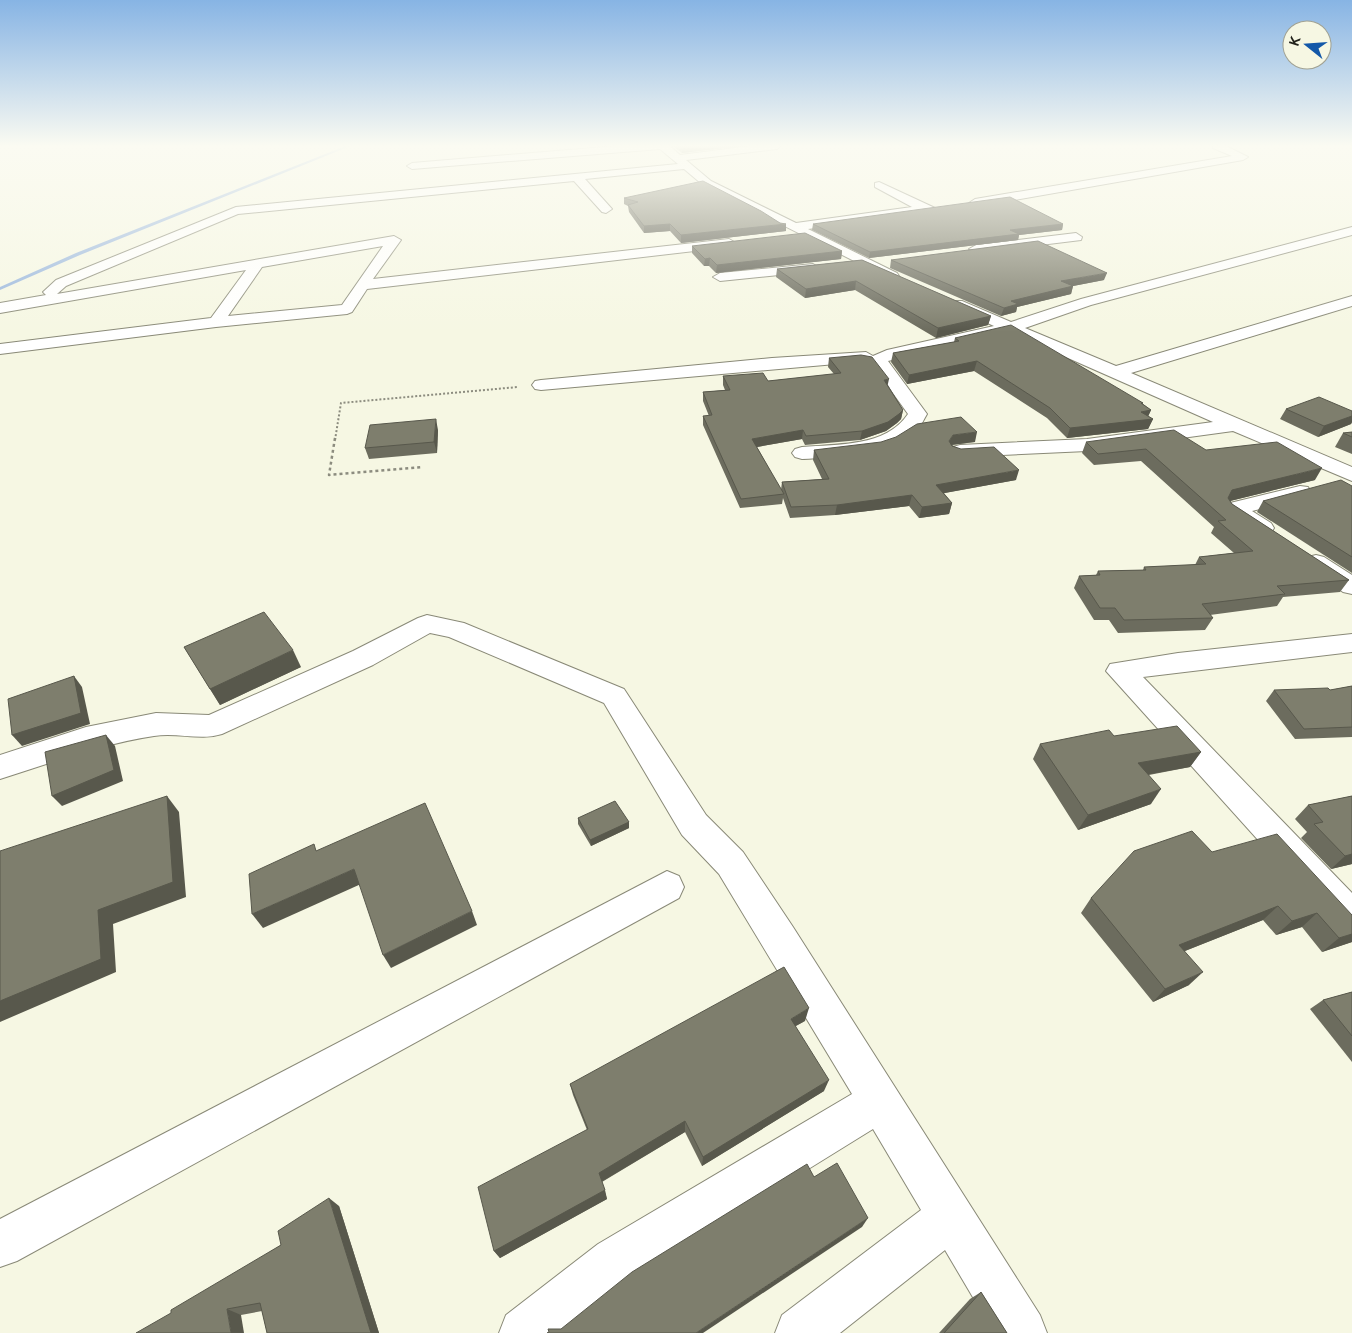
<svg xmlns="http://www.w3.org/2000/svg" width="1352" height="1333" font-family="Figtree,sans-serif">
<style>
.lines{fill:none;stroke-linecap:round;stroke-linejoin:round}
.stream{fill:#97b5dd;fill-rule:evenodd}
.minor-casing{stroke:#898977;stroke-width:2}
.path-far1{stroke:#8c8c7f;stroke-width:2;stroke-dasharray:2 2;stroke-linecap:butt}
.path{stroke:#8c8c7f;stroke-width:2.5;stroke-dasharray:3 3;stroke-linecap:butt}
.minor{fill:#fff;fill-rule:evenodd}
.wall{fill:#6c6c5e}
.shaded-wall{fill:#58584c}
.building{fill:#7e7e6d;stroke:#58584c}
</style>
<rect width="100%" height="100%" fill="#f6f7e3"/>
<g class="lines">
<!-- stream -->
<polygon class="stream" points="348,145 353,145 80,255 0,290 0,287 76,253"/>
<!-- minor casing -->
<g class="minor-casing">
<g id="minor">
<path d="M629 145H674L671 147 680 155 758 145H781L777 149 686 160 711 181 796 223 912 207 875 187V183L879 182 935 208 926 213 808 229 897 273 899 276 892 280 703 185 684 169 585 179 612 209 606 213 602 212 574 181 238 214 66 286 57 294 394 236 401 240 373 279 729 239 736 243 729 247 367 289 352 312 347 314 216 327 0 354V344L211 318 246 270 0 313V303L46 295 43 292 56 280 236 207 678 164 660 149 412 169 407 166 412 163ZM383 246 342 305 228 316 262 267Z"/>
<polygon points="1213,145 1224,145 1248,157 1243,160 975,207 969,203 975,199 1232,156 1213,148"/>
<path d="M1352 227V235L1091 305 1025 328 1116 366 1352 296V306L1131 373 1352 467V481L1233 431 1087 451 960 457 953 455 950 451 953 447 960 445 1087 439 1213 422 1009 332 888 361 927 414C924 419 921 426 917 430 892 457 836 457 802 459L795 457 792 453 795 449 802 447C838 444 886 447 908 414L870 361 541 390 535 389 532 385 535 381 541 380 772 358 866 352 873 356 887 350 994 326 952 307 949 304 952 301H962L1011 322 1081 299Z"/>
<polygon points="1076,233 1082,237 1081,240 976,253 969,249 976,245"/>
<polygon points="813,264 820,268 818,271 720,281 713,277 720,273"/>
<path d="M1300 486 1308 487 1311 492 1308 497 1252 511 1271 523 1274 528 1271 533C1254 537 1240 523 1226 514L1223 509 1226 504Z"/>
<polygon points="1316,555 1324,557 1352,575 1352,594 1343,592 1308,567 1304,562 1308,557"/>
<path d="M427 615 464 623 624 689 706 815 743 852 793 927 1040 1315 1047 1333H994L945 1250 840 1333H775L782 1315 921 1210 873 1129 632 1278 564 1333H499L506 1315 598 1244 852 1094 719 874 682 835 604 703 449 637 430 633 373 665 222 734C200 741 177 732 154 736 101 744 51 763 0 779V755L86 727 156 713 209 715 353 651 418 618Z"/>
<polygon points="1352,634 1352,652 1143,677 1352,893 1352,935 1339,930 1106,671 1110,664 1178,653"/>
<polygon points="667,871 679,876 684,887 679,898 17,1261 0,1267 0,1219"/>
</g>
</g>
<!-- path-far1 -->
<polyline class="path-far1" points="335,440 341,403 518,387"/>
<!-- path -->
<polyline class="path" points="335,438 329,475 423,467"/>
<!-- minor -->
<use href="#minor" class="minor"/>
</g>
<!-- wall -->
<g class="wall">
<polygon points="674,145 748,145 682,153 674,147"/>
<polygon points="624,198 780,223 786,231 681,243 670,231 644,233 629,212 628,206 624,204"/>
<polygon points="813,224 1063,224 1062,230 1019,235 1018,240 869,258 812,230"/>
<polygon points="692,246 842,251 841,259 716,273 709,266 704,266 692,253"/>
<polygon points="862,260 991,316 988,325 936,338 855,290 805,298 776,277 777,269"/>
<polygon points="891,260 1104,280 1073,286 1071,294 1017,307 1016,312 1001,316 890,268"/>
<polygon points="955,338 1143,403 1143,404 1151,410 1148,416 1153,419 1148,429 1067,438 1047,418 974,371 907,384 891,362 893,353 954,342"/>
<polygon points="829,358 888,385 903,410 901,419 897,423 886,431 860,440 805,445 802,439 757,447 781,490 782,482 822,479 813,460 814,450 975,442 952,445 1016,480 944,493 952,503 949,514 919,518 909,506 835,515 790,518 783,498 782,504 740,508 703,425 703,416 709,416 703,401 703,392 725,390 723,385 723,376 768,381 834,374 828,367"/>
<polygon points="1286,409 1352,411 1352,422 1351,424 1318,437 1280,419"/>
<polygon points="438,430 437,453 369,459 365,448"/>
<polygon points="1352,432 1352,454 1335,447 1343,433"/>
<polygon points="1086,442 1206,450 1315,480 1230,501 1232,504 1349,580 1340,592 1283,597 1277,606 1210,615 1213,618 1205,630 1118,633 1109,620 1094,620 1074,588 1079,576 1096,575 1098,571 1143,570 1144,567 1195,565 1199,557 1234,553 1211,533 1214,527 1141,461 1094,465 1082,453"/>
<polygon points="1352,486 1352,573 1257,512 1263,501"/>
<polygon points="184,647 301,667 220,705"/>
<polygon points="1352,686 1352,737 1295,739 1266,701 1274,690 1330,690"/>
<polygon points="1114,736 1201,752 1190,767 1149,775 1151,804 1078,830 1033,759 1040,744"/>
<polygon points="1352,796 1352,864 1331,869 1301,838 1307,832 1295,819 1308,805"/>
<polygon points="578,818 629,822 629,828 591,846 578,824"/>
<polygon points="1212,852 1352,915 1352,942 1322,952 1302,927 1276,935 1263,920 1185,951 1189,985 1153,1002 1081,913 1091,898"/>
<polygon points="1352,992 1352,1062 1310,1009 1323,1000"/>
<polygon points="805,1021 795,1026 824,1091 702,1166 685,1132 602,1182 607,1199 500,1258 494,1251 587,1130 573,1095 570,1084"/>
<polygon points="339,1206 379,1333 267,1333 262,1311 241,1315 171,1313 281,1245"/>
<polygon points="981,1292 1007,1333 939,1333 970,1299"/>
</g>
<!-- shaded-wall -->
<g class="shaded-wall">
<polygon points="685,145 748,145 682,153 683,146"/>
<polygon points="670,224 670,231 644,233 644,226"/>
<polygon points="786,224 786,231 681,243 681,235"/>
<polygon points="1063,224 1062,230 1019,235 1018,240 869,258 870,252 1010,230"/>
<polygon points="842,251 841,259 716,273 717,265"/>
<polygon points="710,258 709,266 704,266 705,259"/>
<polygon points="1107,273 1104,280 1073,286 1071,294 1017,307 1016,312 1001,316 1004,308 1011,301 1061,281"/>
<polygon points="856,281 855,290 805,298 806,289"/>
<polygon points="991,316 988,325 936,338 938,328"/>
<polygon points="977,361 974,371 907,384 909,375"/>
<polygon points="889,379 887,388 884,380"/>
<polygon points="903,410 901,419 897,423 886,431 860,440 862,431"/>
<polygon points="1151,410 1147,419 1153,419 1148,429 1067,438 1070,428"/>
<polygon points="1352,416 1352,422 1351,424 1318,437 1324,426"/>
<polygon points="436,419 438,430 437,453 434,442"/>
<polygon points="803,430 802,439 751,448 752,439"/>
<polygon points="977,432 975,442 950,445 949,441 953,435"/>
<polygon points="1322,468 1315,480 1226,502 1232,490"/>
<polygon points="1019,470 1016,480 934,495 936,485"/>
<polygon points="912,495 909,506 835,515 837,505"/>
<polygon points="952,503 949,514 919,518 922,507"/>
<polygon points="293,650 301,667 220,705 210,689"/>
<polygon points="74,676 82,687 90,724 22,746 12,735"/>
<polygon points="106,735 115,746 123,781 62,806 52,796"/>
<polygon points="1201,752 1190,767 1128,778 1138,763"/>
<polygon points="1161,789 1151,804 1078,830 1088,815"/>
<polygon points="167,796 179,812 186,897 113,924 116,972 0,1022 0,1001 98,910"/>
<polygon points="629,822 629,828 591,846 590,840"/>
<polygon points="1352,854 1352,864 1331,869 1345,856"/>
<polygon points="354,869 361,884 263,928 252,914"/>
<polygon points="1278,906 1263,920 1167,958 1179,945"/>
<polygon points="472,911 477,925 391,968 383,955"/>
<polygon points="1317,913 1302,927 1276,935 1292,921"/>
<polygon points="1352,934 1352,942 1322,952 1339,938"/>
<polygon points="1203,972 1189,985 1153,1002 1165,989"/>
<polygon points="809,1008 805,1021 787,1031 791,1019"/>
<polygon points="829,1080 824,1091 702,1166 703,1157"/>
<polygon points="685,1121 685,1132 601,1182 599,1173"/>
<polygon points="605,1190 607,1199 500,1258 494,1251"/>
<polygon points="329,1198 339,1206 379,1333 371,1333"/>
<polygon points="868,1218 862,1227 703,1333 696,1333"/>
<polygon points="227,1309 241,1315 244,1333 231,1333"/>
</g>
<!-- building -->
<g class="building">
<polygon points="703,181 761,211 780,223 786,224 681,235 670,224 644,226 628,205 638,202 624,198"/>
<polygon points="1010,197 1063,224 1010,230 1019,234 870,252 813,224"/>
<polygon points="805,233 842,251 717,265 710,258 705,259 692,246"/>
<polygon points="1038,241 1107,273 1061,281 1073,286 1011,301 1018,304 1004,308 891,260"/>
<polygon points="862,260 991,316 938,328 856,281 806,289 777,269"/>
<polygon points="1011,325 1143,403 1141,403 1151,410 1141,412 1153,419 1070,428 1050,408 977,361 909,375 893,353 959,341 955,338"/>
<polygon points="861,355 872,357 889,379 884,380 903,410 899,414 888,422 862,431 806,436 803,430 752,439 784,494 741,499 703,416 712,415 703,392 730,390 723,376 763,373 768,381 841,373 829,358"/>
<polygon points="1319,397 1352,411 1352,416 1324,426 1286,409"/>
<polygon points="961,417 977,432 953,435 949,441 952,446 961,449 994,447 1019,470 936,485 952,503 922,507 912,495 837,505 791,507 782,482 829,479 814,450 881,442 896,437 917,424"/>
<polygon points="436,419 434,442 365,448 370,425"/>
<polygon points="1174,430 1206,450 1277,442 1322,468 1232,490 1228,498 1232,504 1349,580 1277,586 1285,594 1202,604 1213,618 1124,620 1115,608 1100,608 1079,576 1100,575 1098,571 1146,570 1144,567 1206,564 1199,557 1253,551 1218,521 1226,520 1146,449 1098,454 1086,442"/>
<polygon points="1352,432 1352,437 1343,433"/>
<polygon points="1341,480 1352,486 1352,557 1263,501"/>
<polygon points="264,612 293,650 210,689 184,647"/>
<polygon points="74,676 81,713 12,735 8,699"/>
<polygon points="1352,686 1352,727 1304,729 1274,690 1328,688 1330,690"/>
<polygon points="1177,726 1201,752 1138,763 1161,789 1088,815 1040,744 1109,730 1114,736"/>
<polygon points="106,735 114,770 52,796 45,752"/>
<polygon points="167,796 173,882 98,910 101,959 0,1001 0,851"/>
<polygon points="1352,796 1352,854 1345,856 1314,824 1323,822 1308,805"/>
<polygon points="615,801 629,822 590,840 578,818"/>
<polygon points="425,803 472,911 383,955 354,869 252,914 249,874 314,844 316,851"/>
<polygon points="1192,831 1212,852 1277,834 1352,915 1352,934 1339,938 1317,913 1292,921 1278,906 1179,945 1203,972 1165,989 1091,898 1134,851"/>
<polygon points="784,967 809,1008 791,1019 829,1080 703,1157 685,1121 599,1173 605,1190 494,1251 478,1187 588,1129 570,1084"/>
<polygon points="1352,992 1352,1036 1323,1000"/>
<polygon points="837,1163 868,1218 696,1333 547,1333 549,1332 548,1329 561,1329 632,1272 807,1164 814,1177"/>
<polygon points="329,1198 371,1333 267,1333 260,1303 227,1309 231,1333 136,1333 171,1313 171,1310 281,1245 278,1231"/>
<polygon points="981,1292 1007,1333 944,1333"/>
</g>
<!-- sky -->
<linearGradient id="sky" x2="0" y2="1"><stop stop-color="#87b4e4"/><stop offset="0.44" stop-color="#fbfbf2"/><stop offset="1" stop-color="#fbfbf2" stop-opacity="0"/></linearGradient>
<rect width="1352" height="332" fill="url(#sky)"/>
<!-- north arrow -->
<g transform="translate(1307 45) rotate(287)"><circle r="24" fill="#f6f7e3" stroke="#a1a293"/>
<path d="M0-4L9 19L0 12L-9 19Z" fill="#1358a8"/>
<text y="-8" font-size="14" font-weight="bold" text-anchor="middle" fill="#22221b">K</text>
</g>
</svg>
